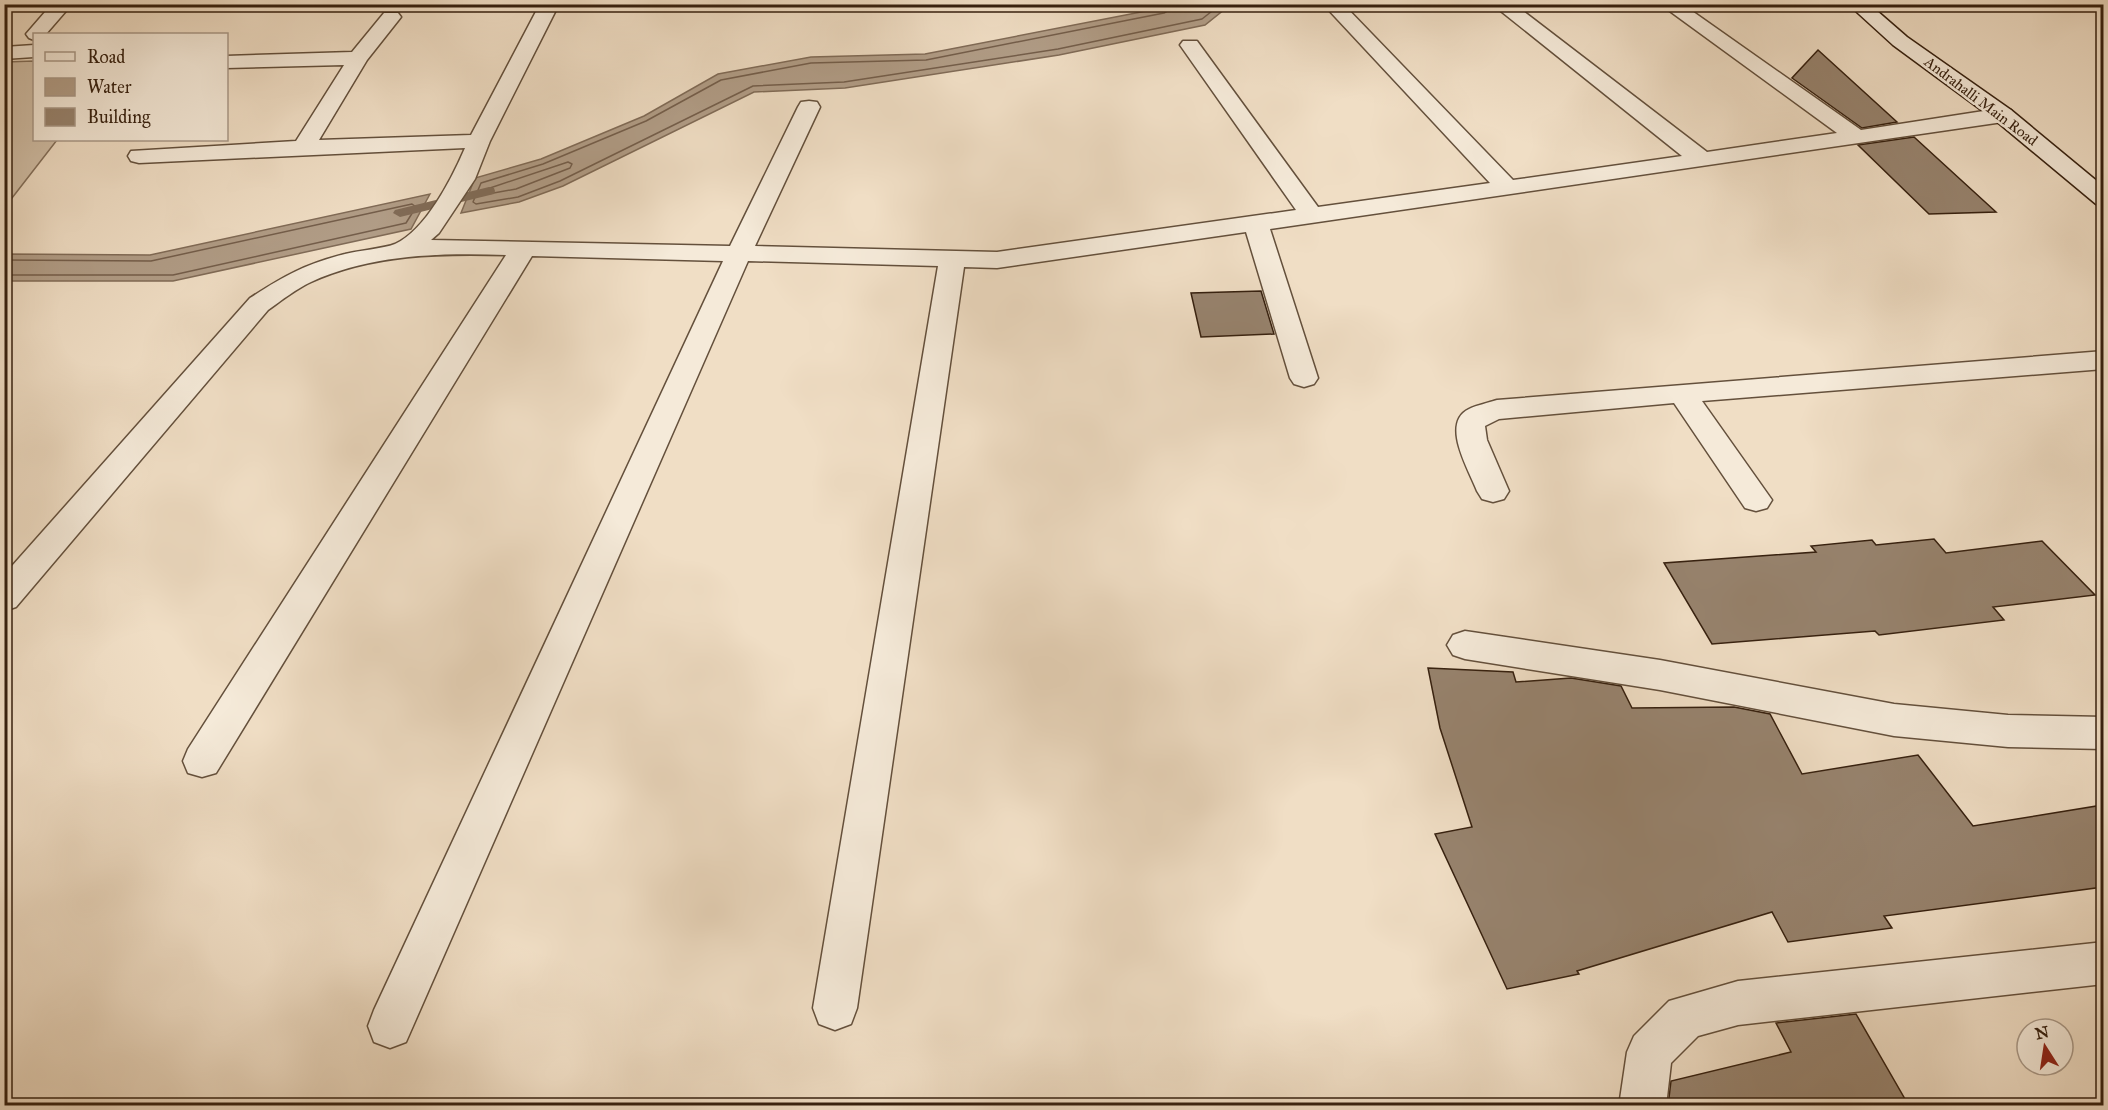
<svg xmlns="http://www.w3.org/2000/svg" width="2108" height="1110" font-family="'IM FELL Great Primer',serif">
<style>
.green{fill:#d0bea6;stroke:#836f5a;stroke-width:1.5}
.water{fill:#b19d87;stroke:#806b57;stroke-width:1.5}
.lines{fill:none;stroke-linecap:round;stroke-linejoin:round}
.shore{stroke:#745e4b;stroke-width:1.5}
.stream{fill:#806b57;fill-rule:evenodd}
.building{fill:#97836e;stroke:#36200f;stroke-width:1.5}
.minor-casing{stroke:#64503c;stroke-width:3}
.secondary-casing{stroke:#36200f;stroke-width:3}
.minor{fill:#f5ead9;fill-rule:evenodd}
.secondary{fill:#f5ead9;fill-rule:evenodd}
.labels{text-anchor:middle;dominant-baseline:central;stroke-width:5;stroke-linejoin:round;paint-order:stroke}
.far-street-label{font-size:15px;fill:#36200f;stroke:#f5ead9}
</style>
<rect width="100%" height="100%" fill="#f0dec5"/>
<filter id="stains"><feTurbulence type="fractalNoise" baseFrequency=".00333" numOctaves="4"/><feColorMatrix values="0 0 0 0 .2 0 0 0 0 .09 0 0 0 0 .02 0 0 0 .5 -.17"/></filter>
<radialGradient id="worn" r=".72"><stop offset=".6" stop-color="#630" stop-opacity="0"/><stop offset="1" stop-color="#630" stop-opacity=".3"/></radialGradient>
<!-- green -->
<polygon class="green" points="34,61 34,140 57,140 5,207 5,62"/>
<!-- water -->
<g class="water">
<polygon points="1177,5 1230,5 1205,25 1059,55 845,88 754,92 563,186 519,202 461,213 475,178 541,159 644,116 718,74 811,57 925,54"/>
<polygon points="430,194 411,229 173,281 5,281 5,254 150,255"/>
</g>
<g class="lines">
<!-- shore -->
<g class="shore">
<polyline points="1170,4 1169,10 1164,13 926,60 811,63 721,80 646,121 543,164 481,183 473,202 476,204 518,197 560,181 753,86 844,82 1058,49 1202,19 1221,4"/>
<polygon points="568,162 572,164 570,168 516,189 488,194 485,192 487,189"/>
<polyline points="4,260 151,261 412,204 416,207 406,223 173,275 4,275"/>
</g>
<!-- stream -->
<polygon class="stream" points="489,187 494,188 495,191 494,194 400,217 393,213 395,210"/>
</g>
<!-- building -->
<g class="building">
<polygon points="1818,50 1897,122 1862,128 1792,78"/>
<polygon points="1914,137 1996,212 1929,214 1858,145"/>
<polygon points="1261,291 1274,334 1201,337 1191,293"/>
<polygon points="1934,539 1946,553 2042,541 2095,595 1993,607 2004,620 1879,635 1875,631 1712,644 1664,563 1816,552 1811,546 1872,540 1876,545"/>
<polygon points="1428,668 1513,672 1516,682 1571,678 1621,686 1632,708 1734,707 1770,714 1802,774 1918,755 1973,826 2103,805 2103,887 1884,916 1892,928 1788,942 1772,912 1577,971 1579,974 1507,989 1435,834 1472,827 1440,728"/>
<polygon points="1856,1014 1909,1106 1668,1106 1671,1081 1791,1052 1776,1023"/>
</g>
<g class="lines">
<!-- minor casing -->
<g class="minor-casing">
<g id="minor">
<polygon points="52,4 72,4 46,34 34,34 34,40 29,38 26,34"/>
<path d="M540 4H559L490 141 475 179 439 233 431 240 730 246 798 107 801 102 809 101 817 102 820 107 755 246 997 252 1296 210 1180 45 1183 41H1197L1318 207 1490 183 1323 4H1343L1513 180 1682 156 1492 4H1514L1707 152 1837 133 1660 4H1682L1861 130 2003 108 2011 110 2014 115 2011 120 2003 122 1270 229 1318 378 1314 384 1304 387 1294 384 1290 378 1246 232 997 268 964 267 857 1008 851 1024 835 1030 819 1024 813 1008 938 266 748 261 406 1042 390 1048 374 1042 368 1026 374 1010 723 261 532 256 216 773 202 777 188 773 183 761 188 749 506 255C441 253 372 254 311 282 296 289 282 300 268 310L16 607 4 611V575L250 298C284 276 305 264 345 254 359 250 383 249 395 244 426 230 452 178 465 148L139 163 131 161 128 156 131 151 296 141 344 65 226 68V56L352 52 384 13H398L401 17 367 60 319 140 471 135Z"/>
<polygon points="34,45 34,57 4,59 4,47"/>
<path d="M2104 351V369L1702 401 1772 500 1767 508 1756 511 1745 508 1674 403 1499 419 1485 426 1487 440 1509 491 1504 499 1493 502 1482 499 1477 491C1469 470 1440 423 1469 409 1477 405 1488 403 1497 400Z"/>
<polygon points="1465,631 1660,660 1894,704 2008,715 2104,717 2104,749 2008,747 1894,736 1660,690 1465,659 1453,655 1447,645 1453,635"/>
<polygon points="2104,942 2104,984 1738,1025 1698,1036 1671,1063 1666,1106 1619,1106 1627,1052 1634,1036 1669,1001 1738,981"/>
</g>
</g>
<!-- secondary casing -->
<g class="secondary-casing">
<polygon id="secondary" points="1848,4 1869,4 1907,37 2011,110 2104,187 2104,206 2096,204 1995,120 1893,45"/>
</g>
<!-- minor -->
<use href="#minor" class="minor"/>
<!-- secondary -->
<use href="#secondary" class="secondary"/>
</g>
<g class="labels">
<!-- far-street labels -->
<g class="far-street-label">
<text transform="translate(1981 101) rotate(37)">Andrahalli Main Road</text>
</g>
</g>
<!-- margin -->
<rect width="2108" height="1110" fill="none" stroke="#f0dec5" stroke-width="24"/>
<rect x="6" y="6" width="2096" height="1098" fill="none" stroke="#36200f" stroke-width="3"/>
<rect x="12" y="12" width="2084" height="1086" fill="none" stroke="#36200f" stroke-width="1.5"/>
<!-- legend -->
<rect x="33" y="33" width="195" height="108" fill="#f5ead9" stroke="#a99988" stroke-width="1.5"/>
<rect x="45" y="52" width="30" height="9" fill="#f5ead9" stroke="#a99988" stroke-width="1.5"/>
<text x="87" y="63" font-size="18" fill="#36200f">Road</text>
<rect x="45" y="78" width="30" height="18" fill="#b19d87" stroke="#a99988" stroke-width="1.5"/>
<text x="87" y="93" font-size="18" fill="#36200f">Water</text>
<rect x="45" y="108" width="30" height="18" fill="#97836e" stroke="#a99988" stroke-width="1.5"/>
<text x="87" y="123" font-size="18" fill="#36200f">Building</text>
<!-- north arrow -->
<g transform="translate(2045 1047) rotate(348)"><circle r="28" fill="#f5ead9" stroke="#a99988" stroke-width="1.5"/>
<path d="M0-4.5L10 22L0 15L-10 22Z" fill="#8f2418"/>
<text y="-9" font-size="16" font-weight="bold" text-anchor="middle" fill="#36200f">N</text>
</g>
<rect width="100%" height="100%" filter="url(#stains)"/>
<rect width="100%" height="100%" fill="url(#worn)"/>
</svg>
